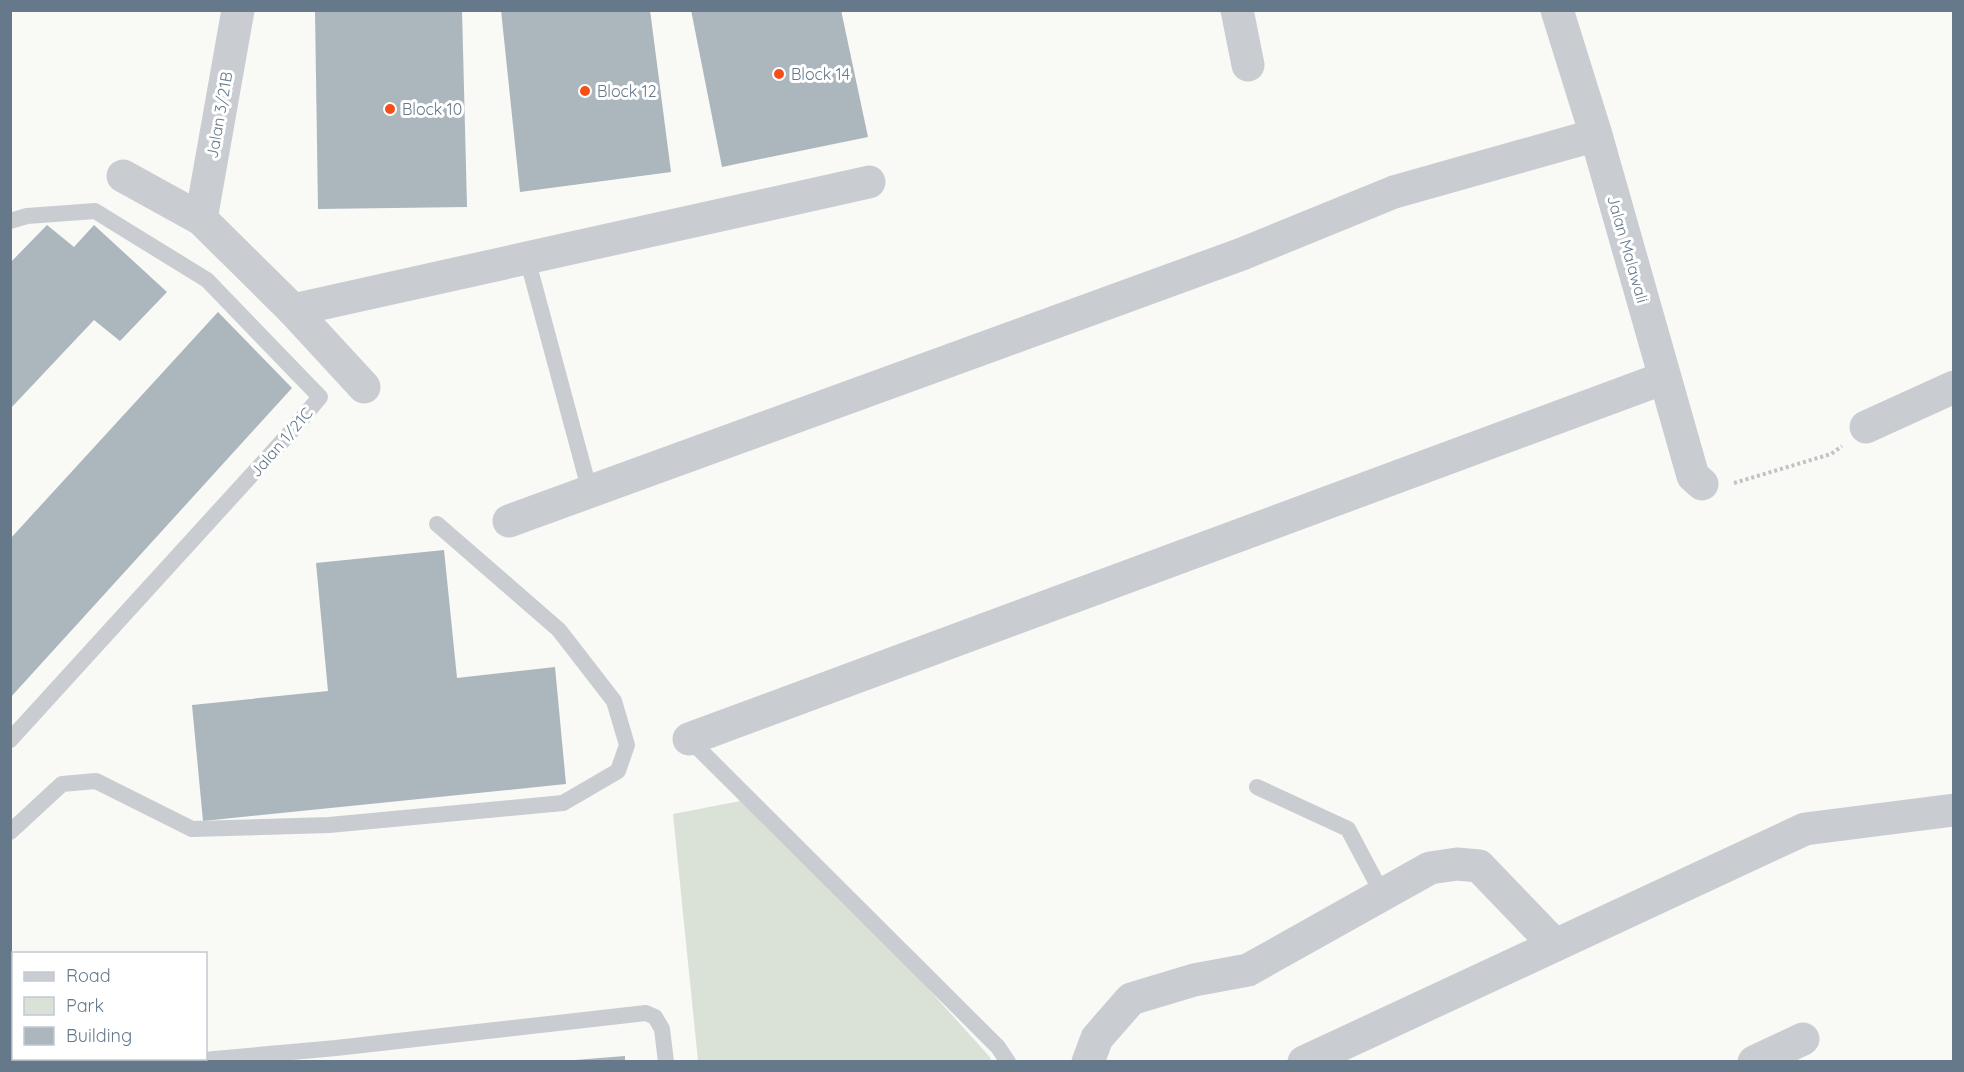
<svg xmlns="http://www.w3.org/2000/svg" width="1964" height="1072" font-family="Quicksand,sans-serif">
<style>
.green{fill:#dae2d7}
.building{fill:#acb6bd}
.lines{fill:none;stroke-linecap:round;stroke-linejoin:round}
.path{stroke:#c0c3c5;stroke-width:4;stroke-dasharray:3 3;stroke-linecap:butt}
.service{stroke:#c9cdd1;stroke-width:16}
.minor{stroke:#c9cdd1;stroke-width:33}
.poi-dot{fill:#f64e19;stroke:#fff;stroke-width:2}
.labels{text-anchor:middle;dominant-baseline:central;stroke-width:6;stroke-linejoin:round;paint-order:stroke}
.poi-label{font-size:16px;fill:#65798b;stroke:#fff;text-anchor:start}
.street-label{font-size:16px;fill:#65798b;stroke:#fff}
</style>
<rect width="100%" height="100%" fill="#f9f9f6"/>
<!-- green -->
<polygon class="green" points="756,798 989,1056 992,1061 698,1061 673,814"/>
<!-- building -->
<g class="building">
<polygon points="315,10 462,10 467,207 318,209"/>
<polygon points="501,10 650,10 671,172 520,192"/>
<polygon points="691,10 841,10 868,137 722,167"/>
<polygon points="47,225 74,247 94,225 167,292 120,341 94,320 10,409 10,263"/>
<polygon points="218,312 292,388 10,698 10,539"/>
<polygon points="444,550 457,678 555,667 566,784 203,821 192,705 328,691 316,563"/>
<polygon points="625,1056 625,1062 575,1062 575,1060"/>
</g>
<g class="lines">
<!-- path -->
<polyline class="path" points="1734,483 1831,454 1842,446"/>
<!-- service -->
<g class="service">
<polyline points="10,221 27,216 95,211 207,280 320,397 288,435 10,740"/>
<polyline points="527,258 590,492"/>
<polyline points="689,739 998,1047 1008,1062"/>
<polyline points="1257,787 1348,829 1383,895"/>
<polyline points="10,832 62,784 96,781 192,829 329,825 563,803 618,771 627,745 614,701 559,630 437,524"/>
<polyline points="10,1035 14,1039"/>
<polyline points="29,1058 32,1062"/>
<polyline points="181,1062 336,1048 646,1013 655,1017 662,1029 666,1062"/>
</g>
<!-- minor -->
<g class="minor">
<polyline points="1237,10 1248,65"/>
<polyline points="1557,10 1596,135 1693,476 1702,484"/>
<polyline points="123,176 201,219 293,310 364,387"/>
<polyline points="201,219 238,10"/>
<polyline points="293,310 869,182"/>
<polyline points="1866,427 1954,387"/>
<polyline points="509,521 1242,254 1394,192 1596,135"/>
<polyline points="689,739 1664,378"/>
<polyline points="1088,1062 1097,1038 1131,999 1194,980 1248,970 1430,868 1457,864 1479,866 1555,945"/>
<polyline points="1304,1062 1805,829 1954,810"/>
<polyline points="1754,1062 1803,1039"/>
</g>
</g>
<!-- markers -->
<g class="poi-dot">
<circle cx="779" cy="74" r="6"/>
<circle cx="585" cy="91" r="6"/>
<circle cx="390" cy="109" r="6"/>
</g>
<g class="labels">
<!-- poi labels -->
<g class="poi-label">
<text x="791" y="74">Block 14</text>
<text x="597" y="91">Block 12</text>
<text x="402" y="109">Block 10</text>
</g>
<!-- street labels -->
<g class="street-label">
<text transform="translate(219 115) rotate(-80)">Jalan 3/21B</text>
<text transform="translate(1628 249) rotate(74)">Jalan Malawali</text>
<text transform="translate(281 442) rotate(-49)">Jalan 1/21C</text>
</g>
</g>
<!-- border -->
<rect width="1964" height="1072" fill="none" stroke="#65798b" stroke-width="24"/>
<!-- legend -->
<rect x="12" y="952" width="195" height="108" fill="#ffffff" stroke="#c1c9d1" stroke-width="1.5"/>
<rect x="24" y="972" width="30" height="9" fill="#c9cdd1" stroke="#c1c9d1" stroke-width="1.5"/>
<text x="66" y="982" font-size="18" fill="#65798b">Road</text>
<rect x="24" y="997" width="30" height="18" fill="#dae2d7" stroke="#c1c9d1" stroke-width="1.5"/>
<text x="66" y="1012" font-size="18" fill="#65798b">Park</text>
<rect x="24" y="1027" width="30" height="18" fill="#acb6bd" stroke="#c1c9d1" stroke-width="1.5"/>
<text x="66" y="1042" font-size="18" fill="#65798b">Building</text>
</svg>
